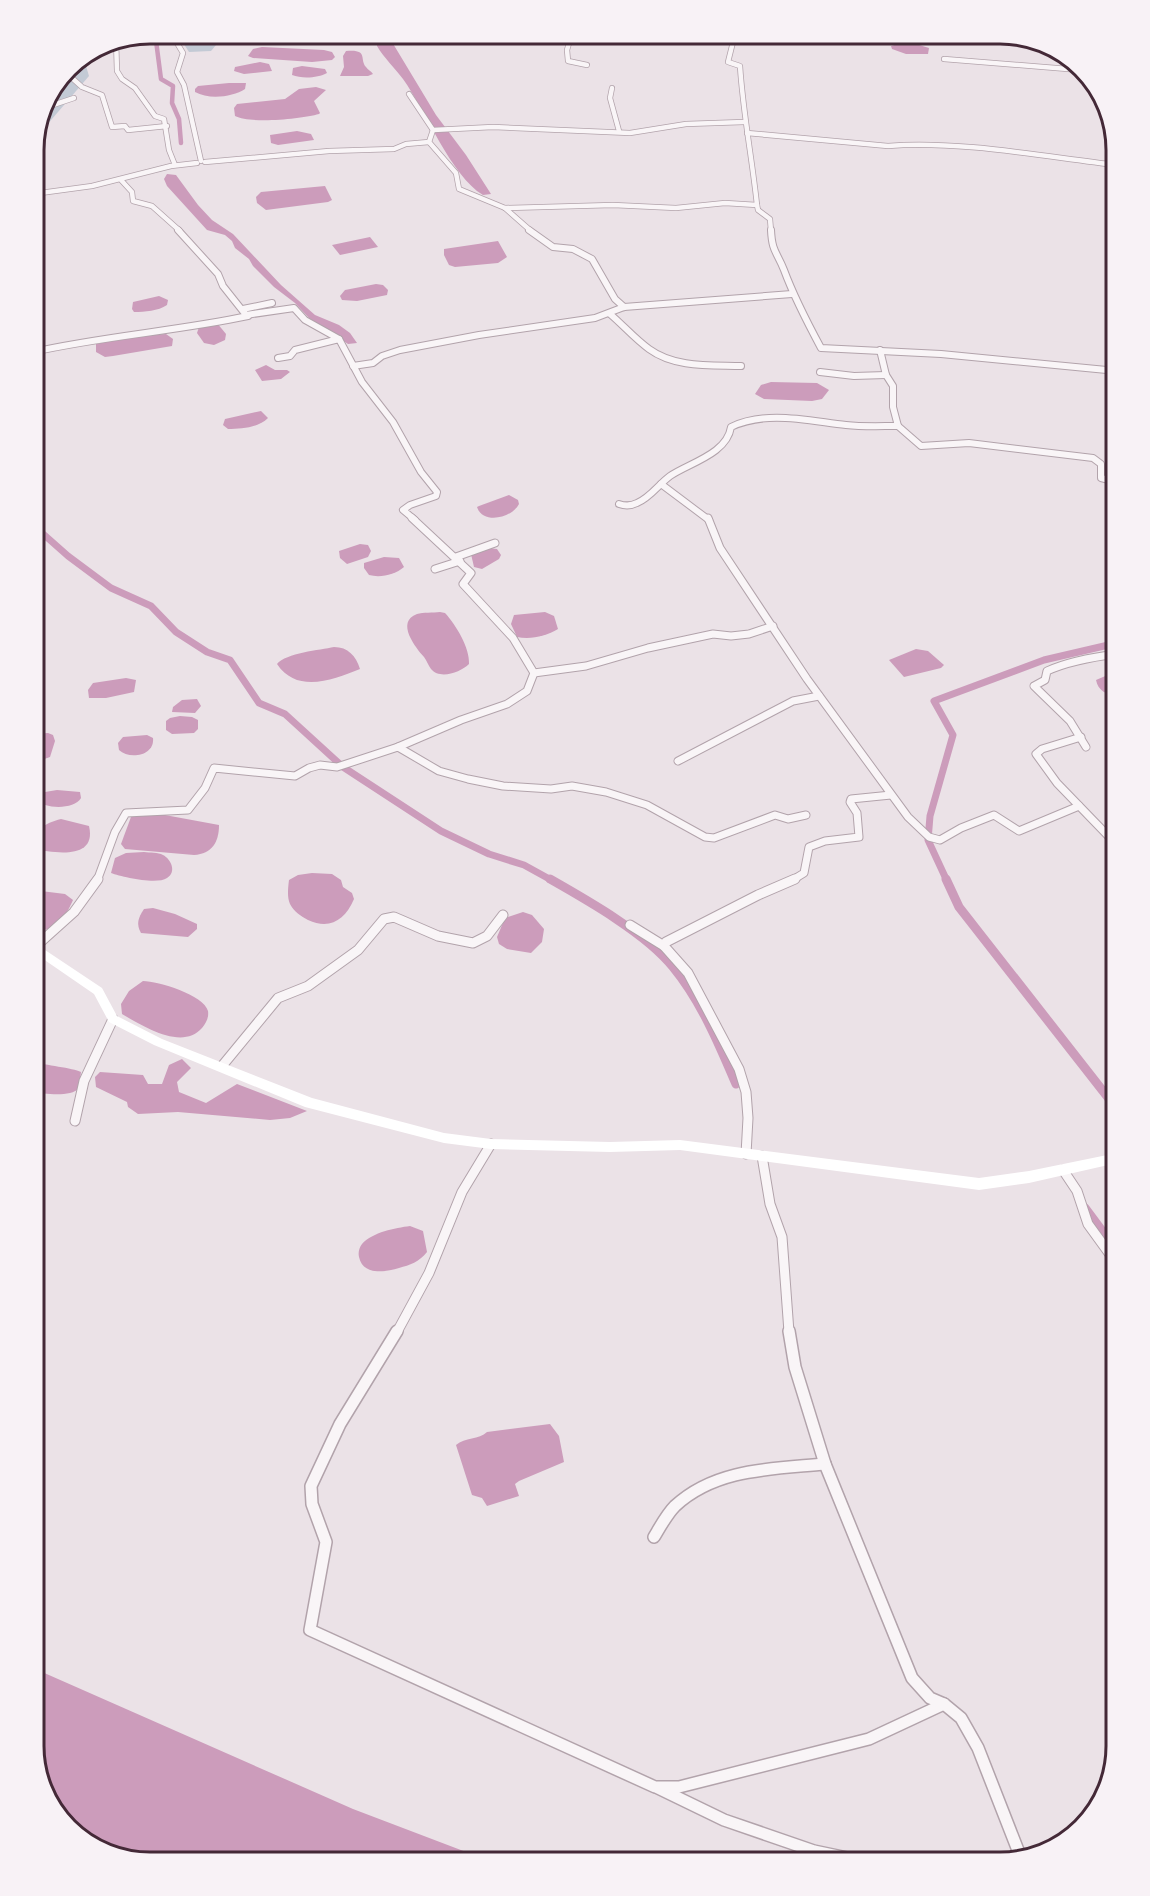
<svg xmlns="http://www.w3.org/2000/svg" width="1150" height="1896" font-family="Roboto,sans-serif">
<style>
.green{fill:#c3cad5}
.water{fill:#cc9cbb}
.lines{fill:none;stroke-linecap:round;stroke-linejoin:round}
.canal-far2{stroke:#cc9cbb;stroke-width:4.5}
.canal-far1{stroke:#cc9cbb;stroke-width:7}
.canal{stroke:#cc9cbb;stroke-width:9}
.minor-far4-casing{stroke:#b2a3ab;stroke-width:6}
.minor-far3-casing{stroke:#b2a3ab;stroke-width:8}
.minor-far2-casing{stroke:#b2a3ab;stroke-width:9}
.minor-far1-casing{stroke:#b2a3ab;stroke-width:11}
.minor-casing{stroke:#b2a3ab;stroke-width:14}
.tertiary-casing{stroke:#b2a3ab;stroke-width:3}
.minor-far4{stroke:#f9f5f7;stroke-width:4.5}
.minor-far3{stroke:#f9f5f7;stroke-width:6}
.minor-far2{stroke:#f9f5f7;stroke-width:7}
.minor-far1{stroke:#f9f5f7;stroke-width:9}
.minor{stroke:#f9f5f7;stroke-width:11}
.tertiary{fill:#f9f5f7;fill-rule:evenodd}
.secondary{fill:#fff;fill-rule:evenodd}
.rim{fill:none;stroke:#442937;stroke-width:3}
</style>
<rect width="100%" height="100%" fill="#ebe2e7"/>
<!-- green -->
<g class="green">
<polygon points="178,35 211,35 216,45 211,51 189,52"/>
<path d="M83 56 89 76 33 141C42 105 51 78 83 56Z"/>
</g>
<!-- water -->
<g class="water">
<path d="M384 39 392 42 436 115 466 155 491 194 483 195C451 176 426 111 403 79 395 68 384 58 377 46V42Z"/>
<polygon points="898,44 916,44 929,48 928,54 906,54 892,49 891,46"/>
<polygon points="262,47 324,50 332,52 335,57 332,60 312,62 253,58 248,56 253,49"/>
<path d="M346 51C369 49 359 59 366 67 368 70 371 71 373 74L368 76H340L344 67 343 56Z"/>
<polygon points="260,62 269,64 272,71 244,74 234,71 235,67"/>
<path d="M302 66 325 69 327 73C318 78 302 79 292 75L293 68Z"/>
<path d="M229 83H246L245 89C233 97 209 100 195 92V89L198 86Z"/>
<path d="M316 87 326 90 314 101 320 113 319 114C301 119 251 124 235 116L234 108 237 104 285 99 299 89Z"/>
<polygon points="297,131 311,134 314,140 278,145 271,143 270,135"/>
<polygon points="167,174 176,175 198,205 212,220 233,234 281,285 315,315 339,325 350,333 357,343 348,344 309,318 295,303 274,287 253,266 249,259 235,248 232,241 225,235 207,230 167,186 164,179"/>
<polygon points="325,186 332,200 328,202 266,210 257,203 256,197 261,192"/>
<polygon points="370,237 378,247 340,255 332,245"/>
<polygon points="498,241 507,257 498,263 455,267 449,265 444,255 444,249"/>
<polygon points="376,284 383,285 388,290 387,295 357,301 342,300 340,296 345,290"/>
<path d="M159 296 168 300 167 305C158 311 145 312 134 312L132 309 133 302Z"/>
<polygon points="217,323 226,334 225,340 214,345 204,343 197,333 199,327"/>
<polygon points="166,334 173,339 172,346 113,356 105,357 96,352 96,344 128,336"/>
<polygon points="266,365 275,370 287,370 290,372 281,379 262,381 255,370"/>
<polygon points="771,382 817,383 829,390 822,399 812,401 764,399 755,394 761,385"/>
<path d="M261 411 268 418C258 428 241 429 228 429L223 425 225 419Z"/>
<path d="M509 495 518 500 519 504C512 518 483 525 477 507L479 506Z"/>
<polygon points="360,544 368,545 371,551 368,557 347,564 340,558 339,551"/>
<polygon points="489,548 497,549 501,555 499,559 482,569 474,567 471,554"/>
<path d="M384 557 399 558 404 567C395 575 380 578 369 575L364 568V563Z"/>
<path d="M440 612 445 613C456 625 470 648 469 664 461 672 440 680 431 669 428 665 427 661 424 657 416 648 395 622 417 614 423 612 433 613 440 612Z"/>
<path d="M545 612 554 616 558 629C546 636 531 640 517 637L511 624 514 615Z"/>
<path d="M334 647C348 647 356 656 360 669 333 680 297 694 277 664 286 653 320 650 334 647Z"/>
<polygon points="916,649 928,651 944,665 941,668 904,677 889,660"/>
<path d="M1117 671V695C1107 695 1098 691 1096 680Z"/>
<polygon points="126,678 136,680 134,692 106,698 89,698 88,690 93,683"/>
<polygon points="197,699 201,706 195,713 172,712 173,707 182,700"/>
<polygon points="180,716 192,717 198,720 198,729 194,733 172,734 166,730 166,721 170,718"/>
<polygon points="48,733 53,735 55,741 50,757 33,763 33,734"/>
<path d="M147 735 153 738C155 756 129 760 119 750L118 743 123 737Z"/>
<path d="M57 790 80 792 81 798C74 810 45 809 35 800L39 793Z"/>
<path d="M154 813 219 825C219 842 212 854 194 855L125 849 121 844 131 817 139 814Z"/>
<path d="M61 819 89 826C97 860 55 853 34 849 31 831 45 823 61 819Z"/>
<path d="M144 852C150 853 158 852 163 855 171 859 177 872 167 878 157 885 122 877 111 873L115 858 126 853Z"/>
<path d="M312 873 332 874 341 880 343 887 352 893 354 899C345 920 330 930 308 920 301 916 294 912 290 904 287 897 288 888 289 880L298 875Z"/>
<path d="M33 890 65 894 73 900C65 918 55 933 33 930Z"/>
<path d="M153 908 175 914 197 924V929L188 937 141 933C136 924 138 918 144 909Z"/>
<polygon points="523,912 532,915 544,929 542,942 531,953 507,949 499,944 497,937 505,918"/>
<path d="M143 981C158 981 204 995 208 1011 209 1018 206 1023 202 1028 182 1051 143 1026 122 1014L121 1004 129 991Z"/>
<polygon points="182,1059 191,1068 177,1082 179,1092 206,1103 237,1084 307,1111 290,1118 270,1120 178,1112 138,1114 128,1107 127,1102 96,1087 95,1077 100,1072 143,1075 148,1084 162,1084 169,1065"/>
<path d="M33 1062C45 1065 73 1068 81 1072 80 1077 81 1084 79 1088 71 1098 44 1093 33 1093Z"/>
<path d="M410 1226 423 1231 427 1252C419 1262 410 1265 399 1268 386 1272 363 1276 359 1257 358 1253 359 1248 362 1244 373 1232 395 1228 410 1226Z"/>
<path d="M550 1424 559 1436 564 1462 519 1481 515 1484 519 1496 487 1506 482 1498 472 1495 456 1445C465 1437 479 1440 487 1432Z"/>
<polygon points="33,1668 353,1809 495,1863 143,1863 85,1844 45,1798 33,1746"/>
</g>
<g class="lines">
<!-- canal-far2 -->
<polyline class="canal-far2" points="155,33 161,79 173,86 172,103 179,119 181,143"/>
<!-- canal-far1 -->
<g class="canal-far1">
<polyline points="33,525 68,556 111,588 151,606 176,632 207,652 230,660 259,703 285,714 343,767 441,831 489,854 524,865 553,881"/>
<polyline points="947,881 928,840 930,816 953,735 934,701 1044,660 1117,643"/>
</g>
<!-- canal -->
<g class="canal">
<path d="M550 879C587 900 647 934 673 967 701 1001 719 1044 736 1084"/>
<polyline points="946,879 959,907 1117,1109"/>
<polyline points="1085,1208 1117,1251"/>
</g>
<!-- minor-far4 casing -->
<g class="minor-far4-casing">
<g id="minor-far4">
<polyline points="171,33 183,53 177,72 184,85 201,161"/>
<polyline points="572,33 567,50 568,61 587,65"/>
<path d="M735 34 728 62 740 66C743 113 752 158 757 205L758 210 770 219 771 231"/>
<polyline points="116,40 117,71 122,79 135,88 155,116 164,119 169,150 175,165"/>
<polyline points="944,59 1080,70"/>
<polyline points="60,78 72,78 82,87 102,95 112,127 125,126 128,130 167,126"/>
<polyline points="612,88 610,98 619,131"/>
<polyline points="409,94 433,130 493,127 630,133 686,124 744,122"/>
<polyline points="41,109 74,98"/>
<polyline points="433,130 429,142 456,173 459,189 505,208 531,231"/>
<path d="M747 133 888 146C958 140 1046 157 1117 165"/>
<polyline points="205,162 329,151 394,149 406,144 429,142"/>
<polyline points="121,180 132,192 133,201 152,206 180,231"/>
<polyline points="33,194 92,186 171,166 197,163"/>
<polyline points="505,208 613,205 676,208 725,203 757,205"/>
</g>
</g>
<!-- minor-far3 casing -->
<g class="minor-far3-casing">
<g id="minor-far3">
<polyline points="178,230 218,274 223,286 246,315 294,308 305,320 339,339"/>
<polyline points="529,230 553,247 573,249 592,259 615,299 624,307"/>
<path d="M771 230C772 252 777 252 784 270 794 297 807 322 821 348L941 354 1117 371"/>
<polyline points="243,309 272,303"/>
<path d="M610 314C623 325 635 339 649 349 675 368 710 365 741 366"/>
<polyline points="880,350 886,375 893,386 893,407 898,426 921,446 969,443 1093,458 1101,464 1101,478 1117,482"/>
<path d="M33 352C104 336 177 331 248 316"/>
<polyline points="278,358 290,356 295,350 339,339 362,382 393,422 421,472 437,492 436,496 410,505 403,510 415,520"/>
<polyline points="353,366 373,363 382,356 400,350 479,335 595,318 624,307 792,294"/>
<polyline points="820,372 854,376 886,375"/>
<polyline points="661,484 709,520"/>
<path d="M619 504C625 506 631 506 637 503 650 498 659 484 670 476 689 463 727 454 731 427 766 410 809 421 846 425 864 427 881 426 898 426"/>
</g>
</g>
<!-- minor-far2 casing -->
<g class="minor-far2-casing">
<g id="minor-far2">
<polyline points="412,518 471,573 463,584 513,638 534,673 586,666 648,648 713,634 731,636 749,634 773,626"/>
<polyline points="708,518 720,548 807,679 908,817 929,837 940,840 961,828 994,815 1019,831 1079,806"/>
<polyline points="456,557 495,543"/>
<polyline points="435,569 460,561"/>
<polyline points="1081,737 1042,749 1036,754 1057,783 1117,845"/>
<polyline points="398,747 461,720 507,704 527,691 534,673"/>
<path d="M1086 747 1070 721 1034 686 1045 680 1047 671C1069 661 1093 657 1117 654"/>
<polyline points="678,761 793,701 819,696"/>
<polyline points="97,881 115,832 126,813 188,810 205,788 214,768 295,776 309,768 320,765 337,767 398,747 439,771 468,779 503,786 551,789 572,786 606,792 647,805 705,837 714,838 775,815 788,819 806,815"/>
<polyline points="791,881 804,873 809,847 825,841 859,837 857,813 850,802 851,799 891,795"/>
</g>
</g>
<!-- minor-far1 casing -->
<g class="minor-far1-casing">
<g id="minor-far1">
<polyline points="630,925 664,946"/>
<polyline points="35,947 74,912 98,879"/>
<polyline points="222,1066 278,998 308,986 358,950 384,919 394,917 438,936 473,943 487,936 503,915"/>
<polyline points="75,1121 84,1081 113,1019"/>
<polyline points="746,1154 748,1118 746,1092 739,1069 688,973 664,946 666,942 758,895 795,879"/>
<polyline points="762,1156 770,1204 782,1237 789,1332"/>
<polyline points="1063,1170 1077,1191 1088,1224 1117,1264"/>
<polyline points="397,1332 429,1273 462,1192 491,1144"/>
</g>
</g>
<!-- minor casing -->
<g class="minor-casing">
<g id="minor">
<polyline points="397,1331 340,1424 311,1486 312,1504 326,1542 310,1630 655,1787 679,1787 869,1739 944,1704"/>
<polyline points="789,1331 795,1367 825,1464 912,1678 930,1698 944,1704 961,1718 978,1748 1021,1858"/>
<path d="M654 1537C660 1527 667 1514 675 1506 716 1468 773 1469 825 1464"/>
<polyline points="658,1788 724,1820 814,1851 871,1863"/>
</g>
</g>
<!-- tertiary casing -->
<g class="tertiary-casing">
<polygon id="tertiary" points="724,33 739,33 727,35"/>
</g>
<!-- minor-far4 -->
<use href="#minor-far4" class="minor-far4"/>
<!-- minor-far3 -->
<use href="#minor-far3" class="minor-far3"/>
<!-- minor-far2 -->
<use href="#minor-far2" class="minor-far2"/>
<!-- minor-far1 -->
<use href="#minor-far1" class="minor-far1"/>
<!-- minor -->
<use href="#minor" class="minor"/>
<!-- tertiary -->
<use href="#tertiary" class="tertiary"/>
<!-- secondary -->
<polygon class="secondary" points="33,942 102,988 117,1016 162,1039 312,1098 444,1133 491,1139 610,1142 680,1140 979,1178 1029,1171 1117,1153 1117,1163 1029,1183 979,1190 680,1150 610,1152 491,1149 444,1143 305,1107 154,1045 109,1022 94,994 33,952"/>
</g>
<!-- crop -->
<path d="M0 0H1150V1896H0ZM150 44H1000A106 106 0 0 1 1106 150V1746A106 106 0 0 1 1000 1852H150A106 106 0 0 1 44 1746V150A106 106 0 0 1 150 44Z" fill="#f8f2f6" fill-rule="evenodd"/>
<path class="rim" d="M150 44H1000A106 106 0 0 1 1106 150V1746A106 106 0 0 1 1000 1852H150A106 106 0 0 1 44 1746V150A106 106 0 0 1 150 44Z"/>
</svg>
